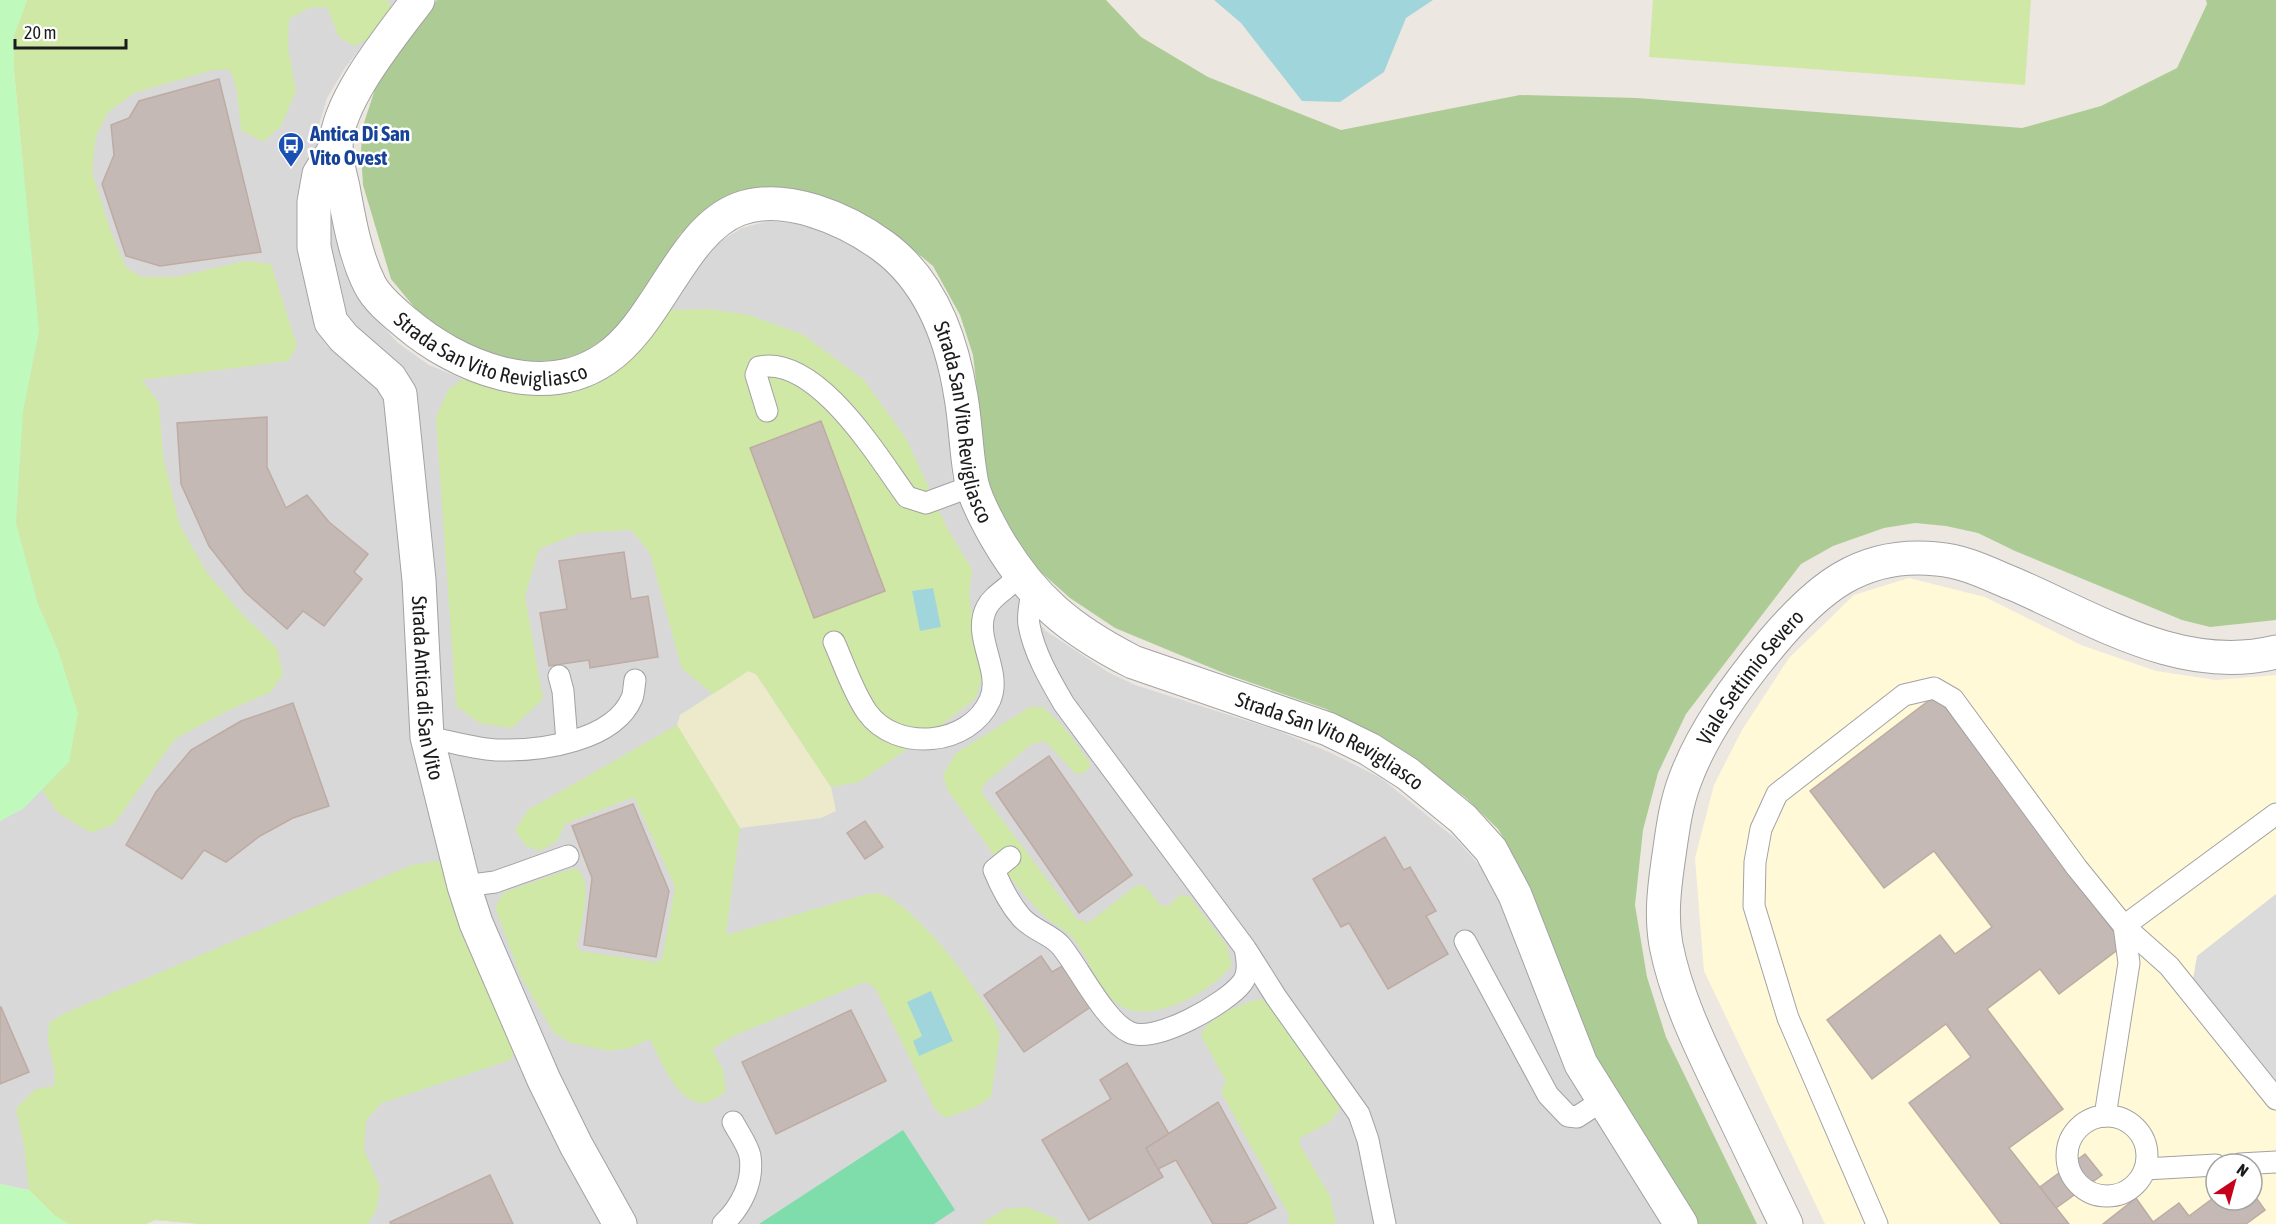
<svg xmlns="http://www.w3.org/2000/svg" width="2276" height="1224" font-family="'Asap Condensed',sans-serif">
<style>
.residential{fill:#d9d8d8}
.education{fill:#fff9d8;fill-rule:evenodd}
.farmland{fill:#eceacb}
.grass{fill:#cfe8a6}
.forest{fill:#adcc95}
.park{fill:#bff9bc}
.pitch{fill:#7eddab}
.parking{fill:#dbdbdb}
.water{fill:#a0d6db}
.building{fill:#c4b9b4;stroke:#beaba3;stroke-width:1.5}
.lines{fill:none;stroke-linecap:round;stroke-linejoin:round}
.service-casing{stroke:#a2a2a2;stroke-width:23}
.minor-casing{stroke:#a2a2a2;stroke-width:35}
.service{stroke:#fff;stroke-width:21}
.minor{stroke:#fff;stroke-width:33}
.labels{text-anchor:middle;dominant-baseline:central;stroke-width:5;stroke-linejoin:round;paint-order:stroke}
.transit-label{font-size:21px;font-weight:bold;fill:#164399;stroke:#fff;text-anchor:start}
.street-label{font-size:21px;fill:#1b1b1b;stroke:#fff}
</style>
<rect width="100%" height="100%" fill="#ede7e1"/>
<!-- residential -->
<polygon class="residential" points="27,0 398,0 345,68 327,98 318,128 319,155 342,265 358,299 398,343 429,365 463,379 498,387 544,392 701,262 719,242 742,228 768,221 799,224 831,235 859,249 888,272 912,302 932,344 949,423 952,476 964,506 1015,594 1046,631 1108,672 1135,685 1276,730 1329,752 1381,778 1456,839 1480,866 1499,896 1666,1224 201,1224 155,1220 146,1224 69,1224 29,1190 0,1184 0,821 24,808 16,523"/>
<!-- education -->
<path class="education" d="M1909 578 1985 597 2081 645 2156 671 2216 680 2276 675V1224H1825L1704 971 1695 858 1714 785 1742 730 1789 658 1854 595ZM2216 1164H2252V1200H2216Z"/>
<!-- farmland -->
<polygon class="farmland" points="748,671 756,674 831,787 836,811 821,818 740,828 677,725 680,715"/>
<!-- grass -->
<g class="grass">
<polygon points="27,0 386,0 393,7 368,39 354,46 339,37 327,7 309,8 289,19 288,48 296,91 281,126 263,142 241,130 237,90 230,70 213,70 134,93 108,112 96,136 92,172 111,232 126,267 141,277 177,277 245,261 271,264 297,346 288,361 142,380 159,403 163,456 180,526 207,573 245,617 277,648 283,674 271,692 227,711 175,739 114,824 91,833 58,813 42,790 69,762 58,650 38,604 16,523 23,412 39,331 14,71 14,35"/>
<polygon points="1653,0 2031,0 2025,85 1649,57"/>
<polygon points="708,309 749,315 802,334 864,380 907,440 948,530 972,569 969,595 974,629 984,669 976,698 938,728 859,782 831,787 756,674 748,671 713,694 682,669 650,553 631,530 580,533 539,549 525,596 543,699 512,728 479,723 456,706 436,418 448,390 463,379 525,392 667,310"/>
<path d="M1030 707H1043L1063 726 1091 764 1087 771 1077 775 1048 744 1042 741 1029 746 983 785 982 793 1077 919 1088 923 1137 885 1146 887 1160 905 1168 906 1180 895 1189 896 1227 946 1232 965C1213 991 1152 1025 1121 1006 1098 993 1088 954 1071 936 1063 928 1053 924 1045 917 1008 880 979 832 948 791L943 775 956 753Z"/>
<path d="M677 725 740 828 726 935 867 894C872 894 877 893 881 894 914 903 991 1002 1000 1035L991 1097 976 1107 945 1118 935 1109 875 988 865 982 733 1036 712 1049 723 1070 726 1092C720 1095 712 1102 705 1103 676 1104 661 1060 650 1039L630 1048 609 1051 571 1043 554 1033 520 975 495 907 504 892 568 870 577 869C595 885 580 925 577 946L580 951 654 962 660 961 663 955 675 887 634 797 565 824 557 841 540 851 526 846 515 830 528 810Z"/>
<path d="M437 861 449 872 517 1045 510 1060 382 1103 366 1120 364 1150 380 1187 376 1211 367 1224H201L155 1220 146 1224H69L55 1216 29 1190 24 1146 16 1108 36 1089 54 1086C58 1061 43 1049 50 1022L65 1013 412 865Z"/>
<path d="M1261 999 1279 1016 1339 1100 1340 1109 1330 1122 1300 1138V1145L1330 1196 1336 1224H1288L1289 1215 1221 1092 1226 1081 1201 1036C1203 1020 1246 1001 1261 999Z"/>
<polygon points="1026,1207 1057,1219 1059,1224 981,1224 1005,1209"/>
</g>
<!-- forest -->
<polygon class="forest" points="437,0 1106,0 1141,37 1208,77 1341,130 1520,95 1637,98 2022,128 2101,106 2177,68 2207,4 2206,0 2276,0 2276,620 2210,627 2182,620 2015,551 1978,533 1946,526 1915,523 1884,528 1833,546 1801,564 1686,714 1658,773 1643,830 1635,905 1647,977 1666,1037 1757,1224 1697,1224 1610,1084 1591,1047 1509,847 1498,829 1466,798 1394,745 1326,709 1226,674 1115,628 1070,598 1034,566 1001,514 987,479 973,355 960,315 933,266 889,230 832,200 779,190 699,218 680,234 624,319 606,337 584,352 554,362 522,363 459,343 424,319 391,279 363,185 361,153 362,129 379,77"/>
<!-- park -->
<g class="park">
<polygon points="0,0 27,0 14,35 14,71 39,331 23,412 16,523 38,604 58,650 78,713 69,762 24,808 0,821"/>
<polygon points="0,1184 29,1190 55,1216 69,1224 0,1224"/>
</g>
<!-- pitch -->
<polygon class="pitch" points="903,1130 955,1210 934,1224 759,1224"/>
<!-- parking -->
<polygon class="parking" points="2276,894 2276,1086 2193,979 2197,956"/>
<!-- water -->
<g class="water">
<polygon points="1214,0 1433,0 1406,18 1384,72 1340,102 1302,101 1241,23"/>
<polygon points="933,588 941,627 920,631 912,591"/>
<polygon points="931,991 953,1041 919,1056 913,1041 922,1036 907,1002"/>
</g>
<!-- building -->
<g class="building">
<polygon points="219,79 261,252 160,266 126,256 102,184 114,155 111,125 129,118 139,101"/>
<polygon points="267,417 267,467 286,508 307,495 329,522 368,554 354,572 362,579 324,626 303,611 287,629 245,592 209,546 181,484 177,423"/>
<polygon points="821,421 885,591 814,618 750,448"/>
<polygon points="624,552 631,599 648,596 658,657 590,668 589,660 549,666 540,613 567,609 559,561"/>
<polygon points="1936,695 2124,945 2059,994 2040,969 1987,1009 2063,1109 2009,1148 2069,1224 2001,1224 1909,1103 1971,1057 1946,1024 1872,1079 1827,1020 1940,935 1955,954 1992,927 1934,851 1884,888 1810,791"/>
<polygon points="293,703 329,806 293,818 260,836 226,862 204,850 182,879 126,845 156,792 191,750 241,721"/>
<polygon points="1049,756 1132,875 1079,913 996,793"/>
<polygon points="633,804 669,891 656,957 584,945 592,878 572,826"/>
<polygon points="865,821 883,847 865,859 847,833"/>
<polygon points="1385,837 1404,870 1410,867 1436,911 1426,916 1448,954 1388,989 1349,923 1341,927 1313,879"/>
<polygon points="1041,956 1052,972 1064,965 1092,1006 1024,1052 984,995"/>
<polygon points="1,1007 29,1072 0,1084 0,1008"/>
<polygon points="851,1010 886,1081 776,1134 742,1062"/>
<polygon points="1127,1063 1169,1134 1146,1148 1163,1177 1089,1220 1042,1140 1111,1099 1100,1080"/>
<polygon points="1218,1102 1276,1208 1245,1224 1213,1224 1176,1160 1158,1169 1146,1148"/>
<polygon points="2085,1154 2102,1175 2056,1208 2040,1187"/>
<polygon points="490,1175 513,1224 391,1224 390,1222"/>
<polygon points="2252,1192 2265,1210 2246,1224 2103,1224 2136,1198 2153,1222 2179,1203 2189,1216 2216,1196 2216,1200 2221,1200 2227,1208 2237,1200 2252,1200"/>
</g>
<g class="lines">
<!-- service casing -->
<g class="service-casing">
<g id="service">
<path d="M767 411 756 375 759 367C817 355 878 457 907 497L926 503 972 486"/>
<path d="M834 642C844 664 853 692 867 712 896 753 970 746 990 700 1003 670 971 637 987 607 993 595 1010 587 1019 576"/>
<polyline points="559,676 563,691 567,742"/>
<path d="M427 737C450 741 478 750 500 750 541 751 614 741 632 698 634 693 634 685 635 680"/>
<polyline points="2276,814 2124,926 2169,966 2276,1099"/>
<path d="M1010 857 994 870C1001 887 1009 903 1021 917 1032 930 1051 934 1061 946 1079 968 1105 1021 1129 1032 1154 1045 1227 1003 1242 983 1250 973 1247 959 1245 948L1064 704C1050 680 1034 653 1029 625 1027 614 1031 601 1032 591"/>
<polyline points="464,886 495,882 568,856"/>
<polyline points="1465,941 1548,1095 1568,1116 1577,1117 1603,1100"/>
<polyline points="1247,951 1276,997 1359,1114 1368,1140 1385,1224"/>
<circle cx="2107" cy="1156" r="40"/>
<polyline points="2240,1164 2276,1162"/>
<polyline points="2145,1169 2216,1165"/>
<path d="M723 1224C741 1207 754 1182 750 1156 748 1145 738 1132 733 1122"/>
<polyline points="1877,1224 1788,1018 1754,906 1755,862 1761,829 1777,794 1904,695 1934,688 1953,699 2077,868 2124,926 2129,963 2105,1116"/>
</g>
</g>
<!-- minor casing -->
<g class="minor-casing">
<g id="minor">
<path id="s1" d="M418 0C391 36 338 100 336 144 335 158 340 173 343 187 349 219 355 256 370 285 377 299 393 312 405 322 456 366 542 402 605 359 659 323 681 231 739 209 785 192 846 219 883 246 931 281 952 340 961 397 966 425 966 455 972 484 976 501 987 521 996 537 1031 598 1070 630 1133 662L1328 729 1369 749 1408 774 1463 819 1491 850 1515 895 1581 1064 1681 1224"/>
<path id="s2" d="M336 147 319 174 314 202V247L331 322 344 338 390 378 400 394 419 580 427 737 464 886 476 923 544 1080 576 1145 620 1224"/>
<path id="s3" d="M1786 1224C1764 1179 1743 1134 1721 1089 1699 1043 1676 996 1666 945 1661 917 1664 890 1668 862 1672 835 1675 806 1685 780 1703 731 1738 684 1771 644 1817 589 1861 551 1937 559 1965 561 1991 575 2016 585 2098 621 2184 675 2276 652"/>
</g>
</g>
<!-- service -->
<use href="#service" class="service"/>
<!-- minor -->
<use href="#minor" class="minor"/>
</g>
<!-- icons -->
<defs>
<g id="bus-pin" transform="scale(1.35)"><path d="M0 17L-7.5 6A9.5 9.5 0 1 1 7.5 6Z" fill="#1a4fb4" stroke="#fff"/><path d="M-5-6H5V4H4V6H2V4H-2V6H-4V4H-5ZM-3.5-4V0h7V-4ZM-3.5 1.2v1.5H-2V1.2ZM2 1.2v1.5H3.5V1.2Z" fill="#fff"/></g>
</defs>
<g fill-rule="evenodd">
<use href="#bus-pin" x="291" y="145"/>
</g>
<g class="labels">
<!-- transit labels -->
<g class="transit-label">
<text x="310" y="133">Antica Di San<tspan x="310" dy="24">Vito Ovest</tspan></text>
</g>
<!-- street labels -->
<g class="street-label">
<text stroke="none"><textPath href="#s1" startOffset="458">Strada San Vito Revigliasco</textPath></text>
<text stroke="none"><textPath href="#s1" startOffset="1140">Strada San Vito Revigliasco</textPath></text>
<text stroke="none"><textPath href="#s3" startOffset="594">Viale Settimio Severo</textPath></text>
<text stroke="none"><textPath href="#s2" startOffset="578">Strada Antica di San Vito</textPath></text>
<text stroke="none"><textPath href="#s1" startOffset="1662">Strada San Vito Revigliasco</textPath></text>
</g>
</g>
<!-- north arrow -->
<g transform="translate(2234 1182) rotate(36)"><circle r="28" fill="#ffffff" stroke="#a4a4a4" stroke-width="1.5"/>
<path d="M0-4.5L10 22L0 15L-10 22Z" fill="#c6011c"/>
<text y="-9" font-size="16" font-weight="bold" text-anchor="middle" fill="#1b1b1b">N</text>
</g>
<!-- scale -->
<path d="M15 39v9h111v-9" fill="none" stroke="#1b1b1b" stroke-width="3"/>
<text x="24" y="39" font-size="18" fill="#1b1b1b" stroke="#ffffff" stroke-width="4.5" paint-order="stroke">20 m</text>
</svg>
